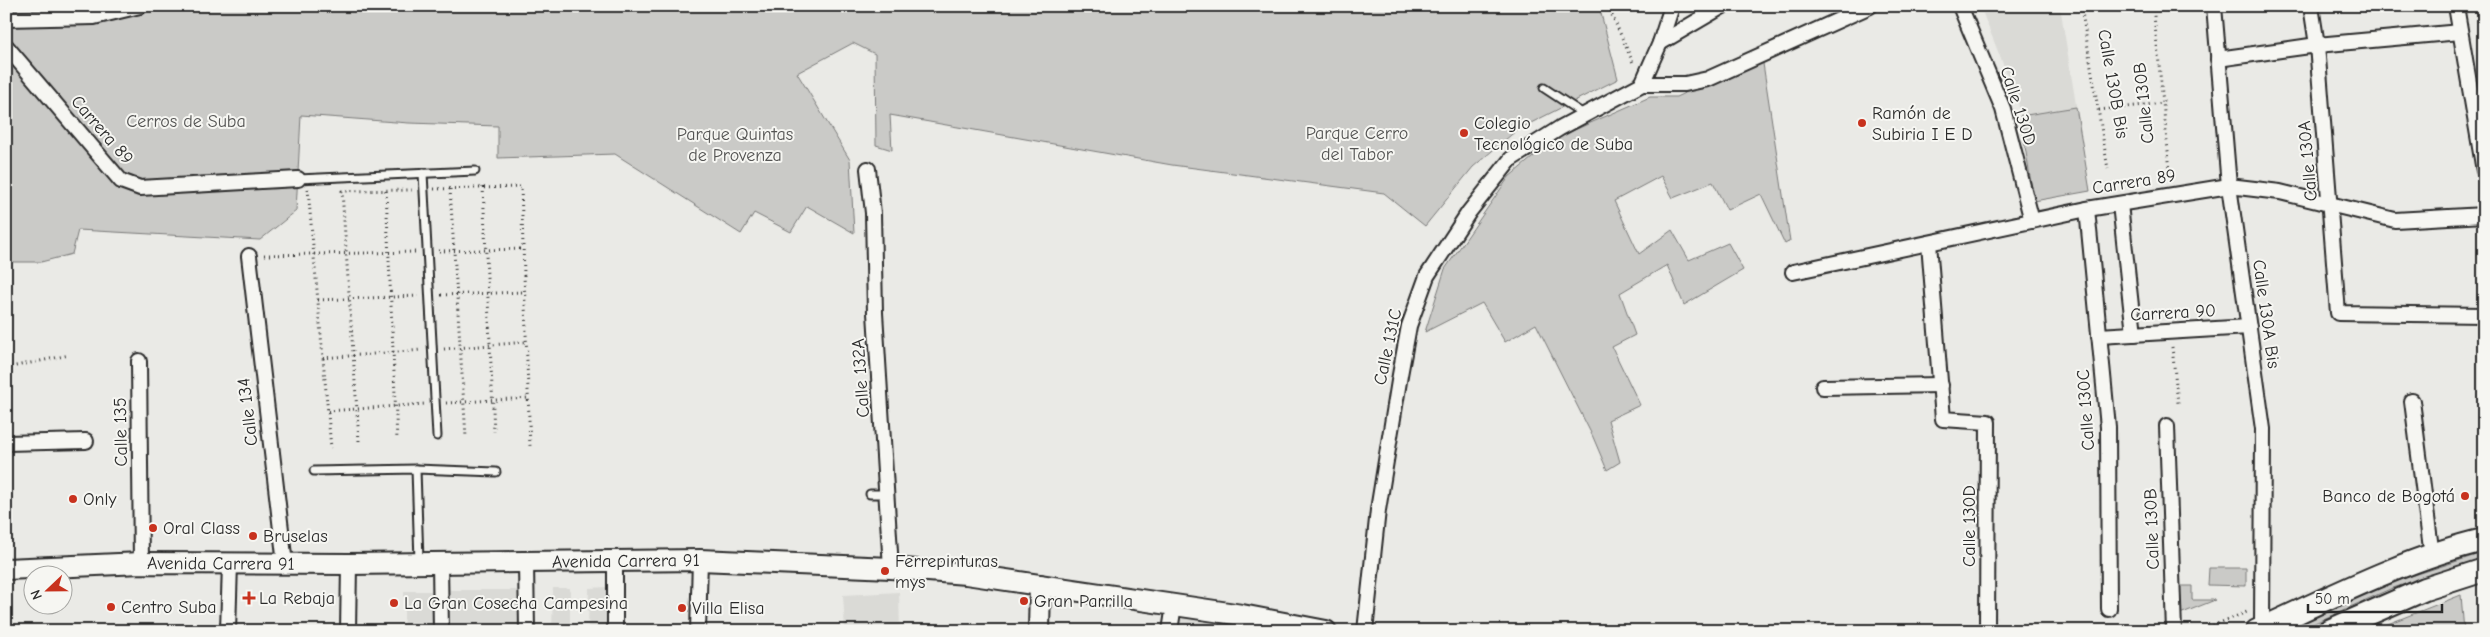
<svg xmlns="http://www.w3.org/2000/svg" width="2490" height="637" font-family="'Comic Neue',sans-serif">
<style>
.built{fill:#dadad6}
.green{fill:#cacac7;stroke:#7a7a79}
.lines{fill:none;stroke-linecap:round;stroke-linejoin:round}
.lane-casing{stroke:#2b2b2b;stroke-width:11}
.street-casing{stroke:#2b2b2b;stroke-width:18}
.secondary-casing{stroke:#2b2b2b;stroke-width:24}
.primary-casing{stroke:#2b2b2b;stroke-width:26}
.path{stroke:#2b2b2b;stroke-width:3;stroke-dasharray:1 4;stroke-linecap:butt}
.lane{stroke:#f6f6f2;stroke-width:7}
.street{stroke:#f6f6f2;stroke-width:14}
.secondary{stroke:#f6f6f2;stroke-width:20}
.primary{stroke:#f6f6f2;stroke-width:22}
.poi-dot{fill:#c8321e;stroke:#f6f6f2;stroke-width:2}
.labels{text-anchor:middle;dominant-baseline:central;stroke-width:4;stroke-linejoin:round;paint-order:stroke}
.street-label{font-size:18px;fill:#2b2b2b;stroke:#f6f6f2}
.poi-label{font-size:18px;fill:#2b2b2b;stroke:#f6f6f2;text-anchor:start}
.park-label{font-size:18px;fill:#535352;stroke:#f6f6f2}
</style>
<rect width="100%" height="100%" fill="#eaeae6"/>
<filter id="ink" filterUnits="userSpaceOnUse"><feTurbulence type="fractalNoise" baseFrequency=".02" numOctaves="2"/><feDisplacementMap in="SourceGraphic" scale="10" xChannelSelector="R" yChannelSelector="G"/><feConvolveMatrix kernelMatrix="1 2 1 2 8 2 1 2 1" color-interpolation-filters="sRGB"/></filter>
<g filter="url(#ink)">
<!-- built -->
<g class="built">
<polygon points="1980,6 2060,6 2090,191 2034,201 2018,102"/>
<polygon points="607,587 606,631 588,631 589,588"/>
<polygon points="553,588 570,588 570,631 552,631"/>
<polygon points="450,590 517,590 518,631 449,631"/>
<polygon points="404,591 436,591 435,631 404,631"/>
<polygon points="899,592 900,631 845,631 843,595"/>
<polygon points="1179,617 1256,630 1256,631 1177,631"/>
</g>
<!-- green -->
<g class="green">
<polygon points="6,6 1599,6 1618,79 1517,130 1473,167 1425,226 1384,193 1172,165 890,115 892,150 876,145 875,54 853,43 797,73 850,160 854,233 807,206 791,232 754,213 741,234 615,154 498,158 498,126 409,123 301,115 296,211 260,240 78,230 72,254 41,262 6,262"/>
<polygon points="1762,57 1790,241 1785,244 1761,194 1727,210 1713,182 1673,198 1661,176 1614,201 1639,254 1672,230 1689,260 1728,243 1743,270 1684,305 1667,265 1620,293 1635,335 1612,347 1640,405 1608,420 1620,462 1607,470 1593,437 1536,324 1505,342 1482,303 1425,332 1445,269 1509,177 1556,138 1650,97 1676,97"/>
<polygon points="2076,107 2090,191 2034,201 2020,116"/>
<polygon points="2482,553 2483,559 2390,589 2297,631 2284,631 2390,583"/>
<polygon points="2209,568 2246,568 2246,586 2208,585"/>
<polygon points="2180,586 2192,586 2192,600 2215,600 2180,614"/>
<polygon points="2461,595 2464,631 2370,631"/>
</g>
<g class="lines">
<!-- lane casing -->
<g class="lane-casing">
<g id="lane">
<polyline points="1544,88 1585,115"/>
<polyline points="423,173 437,436"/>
<polyline points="298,179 475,171"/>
<polyline points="416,469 419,561"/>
<polyline points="314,471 416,469 496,472"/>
<polyline points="870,494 886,494"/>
</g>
</g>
<!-- street casing -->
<g class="street-casing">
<g id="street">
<polyline points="1960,6 2003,109 2032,221"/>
<polyline points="2214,6 2229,186 2263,429 2262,629"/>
<polyline points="2311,6 2317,45 2338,313 2484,315"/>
<polyline points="2456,6 2484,171"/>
<polyline points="6,19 94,17 140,6"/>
<polyline points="1660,43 1723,6"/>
<polyline points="6,46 121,181 140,188 298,179"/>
<polyline points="2218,59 2317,45 2460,32"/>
<polyline points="1642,84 1660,43 1672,6"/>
<polyline points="868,169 873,213 875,313 891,568"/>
<polyline points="2120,204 2134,334"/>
<polyline points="2087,209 2108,427 2109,609"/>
<polyline points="1929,243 1943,419 1988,422 1987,631"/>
<polyline points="249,256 285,564"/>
<polyline points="1793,272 2087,209 2229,186 2280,192 2395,220 2484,215"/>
<polyline points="2099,336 2249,327"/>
<polyline points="139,361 141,563"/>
<polyline points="1823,387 1941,385"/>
<polyline points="2412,401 2432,556"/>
<polyline points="2167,426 2174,631"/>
<polyline points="6,443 86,441"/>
<polyline points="440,563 441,631"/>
<polyline points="526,563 527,631"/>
<polyline points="228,631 230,563"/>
<polyline points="348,631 349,564"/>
<polyline points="615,631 615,562"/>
<polyline points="698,631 700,560"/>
<polyline points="1170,631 1174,605"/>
<polyline points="1365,631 1378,510 1400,375 1409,326 1427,276 1469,212 1511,159 1560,128 1642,84 1685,84 1708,79 1870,6"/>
</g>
</g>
<!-- secondary casing -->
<g class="secondary-casing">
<g id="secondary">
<path id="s1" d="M6 569 141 563 349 564 700 560 891 568 966 574 1242 615 1326 631"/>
<polyline points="1039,631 1040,585"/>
</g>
</g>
<!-- primary casing -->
<g class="primary-casing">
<g id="primary">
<path d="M2257 631C2327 599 2409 557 2484 540"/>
<polyline points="2329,631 2425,589 2484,570"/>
</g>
</g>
<!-- path -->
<g class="path">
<polyline points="1608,6 1634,65"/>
<polyline points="2081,6 2108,169"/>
<polyline points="2153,6 2171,180"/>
<polyline points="2099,110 2163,103"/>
<polyline points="483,187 494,432"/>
<polyline points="308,189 331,448"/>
<polyline points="434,189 521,187 530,448"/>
<polyline points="450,189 466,437"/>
<polyline points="386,191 397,440"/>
<polyline points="439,251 523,249"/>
<polyline points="264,255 416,252"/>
<polyline points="441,295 524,292"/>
<polyline points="318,300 418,296"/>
<polyline points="2172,347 2178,403"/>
<polyline points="444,349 526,342"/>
<polyline points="323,358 422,350"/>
<polyline points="6,368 69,355"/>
<polyline points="446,403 528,398"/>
<polyline points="328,411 425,404"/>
<polyline points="359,441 342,191 412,190"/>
<polyline points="2199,631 2247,612"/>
</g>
<!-- lane -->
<use href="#lane" class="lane"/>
<!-- street -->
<use href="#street" class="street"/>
<!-- secondary -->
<use href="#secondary" class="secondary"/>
<!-- primary -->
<use href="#primary" class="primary"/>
</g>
</g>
<!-- markers -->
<g class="poi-dot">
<circle cx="1862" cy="123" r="5"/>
<circle cx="1464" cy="133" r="5"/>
<circle cx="2465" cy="496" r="5"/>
<circle cx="73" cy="499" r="5"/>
<circle cx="153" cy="528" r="5"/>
<circle cx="253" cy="536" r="5"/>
<circle cx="885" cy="571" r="5"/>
<path d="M246.5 590.5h5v5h5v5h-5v5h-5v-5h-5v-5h5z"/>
<circle cx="1024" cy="601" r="5"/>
<circle cx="394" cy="603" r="5"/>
<circle cx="111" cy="607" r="5"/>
<circle cx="682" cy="608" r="5"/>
</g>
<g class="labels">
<!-- street labels -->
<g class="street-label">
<text transform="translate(2113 84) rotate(80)">Calle 130B Bis</text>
<text transform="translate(2144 103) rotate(-96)">Calle 130B</text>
<text transform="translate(2018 106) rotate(72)">Calle 130D</text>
<text transform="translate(102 130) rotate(49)">Carrera 89</text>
<text transform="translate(2308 161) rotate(-95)">Calle 130A</text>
<text transform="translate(2134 182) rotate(-9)">Carrera 89</text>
<text transform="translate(2173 313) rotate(-3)">Carrera 90</text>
<text transform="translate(2266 314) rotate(82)">Calle 130A Bis</text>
<text transform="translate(1388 347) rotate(-78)">Calle 131C</text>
<text transform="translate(861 378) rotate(-94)">Calle 132A</text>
<text transform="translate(2086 410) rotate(-94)">Calle 130C</text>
<text transform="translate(248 412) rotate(-97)">Calle 134</text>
<text transform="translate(121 432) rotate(-91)">Calle 135</text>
<text transform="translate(1969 526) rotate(-90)">Calle 130D</text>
<text transform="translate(2152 529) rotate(-92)">Calle 130B</text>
<text stroke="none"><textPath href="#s1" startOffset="620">Avenida Carrera 91</textPath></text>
<text stroke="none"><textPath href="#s1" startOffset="215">Avenida Carrera 91</textPath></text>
</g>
<!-- poi labels -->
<g class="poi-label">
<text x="1872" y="113">Ramón de<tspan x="1872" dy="21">Subiria I E D</tspan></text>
<text x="1474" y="123">Colegio<tspan x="1474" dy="21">Tecnológico de Suba</tspan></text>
<text x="2455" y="496" text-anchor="end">Banco de Bogotá</text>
<text x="83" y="499">Only</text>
<text x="163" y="528">Oral Class</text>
<text x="263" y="536">Bruselas</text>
<text x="895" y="561">Ferrepinturas<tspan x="895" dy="21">mys</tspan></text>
<text x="259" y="598">La Rebaja</text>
<text x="1034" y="601">Gran Parrilla</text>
<text x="404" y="603">La Gran Cosecha Campesina</text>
<text x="121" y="607">Centro Suba</text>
<text x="692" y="608">Villa Elisa</text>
</g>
<!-- park labels -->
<g class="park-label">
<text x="186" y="121">Cerros de Suba</text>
<text x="1357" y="133">Parque Cerro<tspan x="1357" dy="21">del Tabor</tspan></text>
<text x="735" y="134">Parque Quintas<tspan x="735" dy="21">de Provenza</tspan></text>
</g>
</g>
<!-- margin -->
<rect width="2490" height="637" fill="none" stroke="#f6f6f2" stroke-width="25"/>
<rect x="12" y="12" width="2465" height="612" fill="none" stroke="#2b2b2b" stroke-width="2" filter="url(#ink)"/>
<!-- north arrow -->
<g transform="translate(48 590) rotate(248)"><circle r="24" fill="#f6f6f2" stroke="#a5a5a2"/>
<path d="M0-4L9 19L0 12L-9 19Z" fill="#c8321e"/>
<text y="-8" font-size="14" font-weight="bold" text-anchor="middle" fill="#2b2b2b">N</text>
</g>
<!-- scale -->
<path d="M2308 604v8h134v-8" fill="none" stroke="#2b2b2b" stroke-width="2.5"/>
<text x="2315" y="604" font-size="15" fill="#2b2b2b" stroke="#f6f6f2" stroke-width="4" paint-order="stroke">50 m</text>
</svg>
